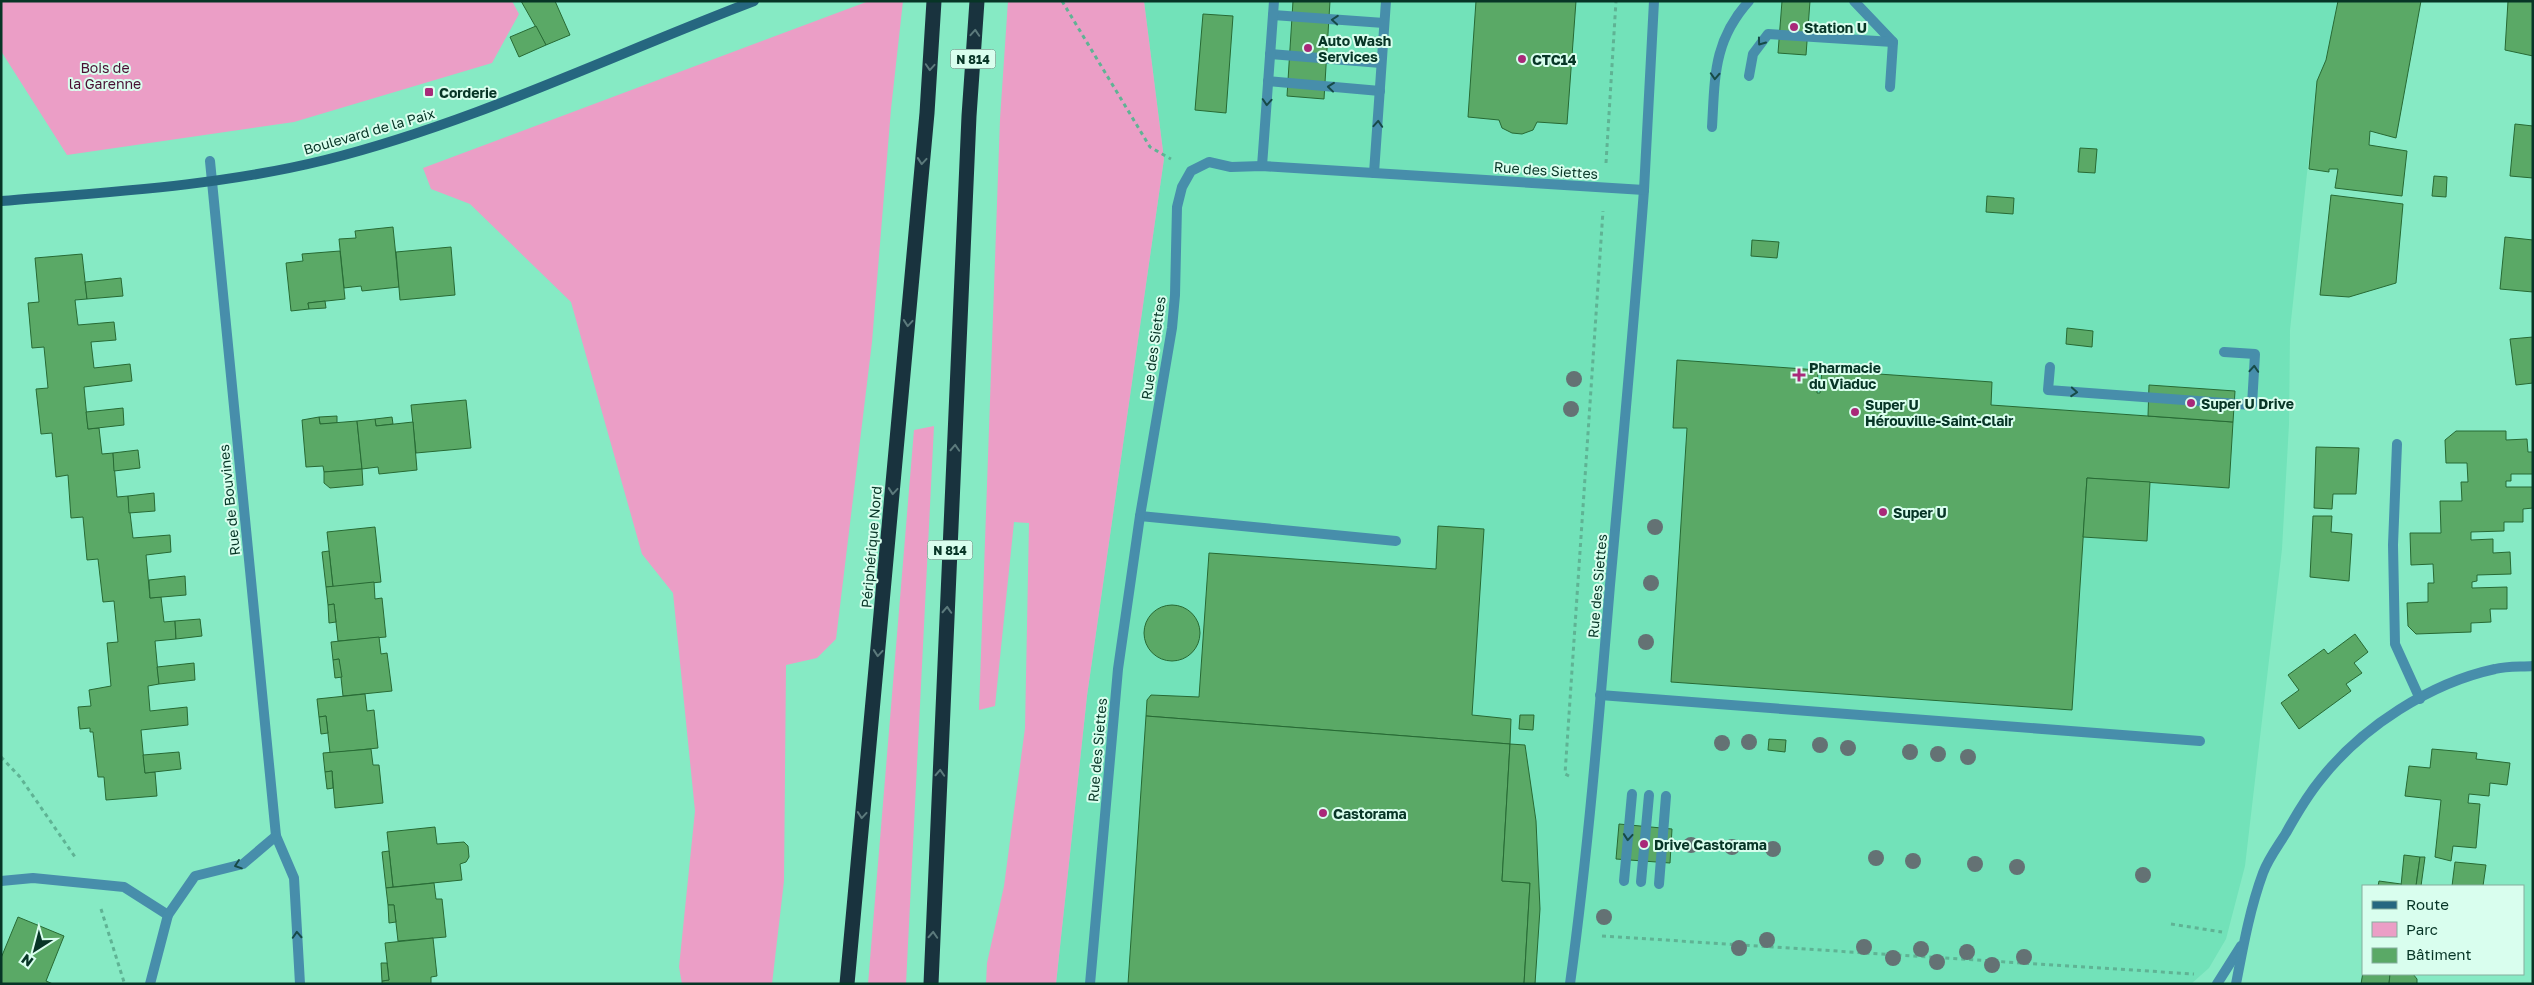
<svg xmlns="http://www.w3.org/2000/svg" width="2534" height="985" font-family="'Golos Text',sans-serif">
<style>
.built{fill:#72e2b9}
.green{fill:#eb9ec6}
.building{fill:#5aa966;stroke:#276a34}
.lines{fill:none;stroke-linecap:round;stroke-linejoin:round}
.path{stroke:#5fb394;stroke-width:3;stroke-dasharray:4 4;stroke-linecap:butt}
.lane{stroke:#478eab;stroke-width:10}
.street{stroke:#478eab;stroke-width:10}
.secondary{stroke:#266780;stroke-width:10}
.highway{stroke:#19333e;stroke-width:15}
.tree{fill:#647274}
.oneway{stroke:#174b47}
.oneway2{stroke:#5c7a7c}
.poi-dot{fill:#a92979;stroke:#d9feee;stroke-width:2}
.labels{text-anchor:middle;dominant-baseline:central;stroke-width:4;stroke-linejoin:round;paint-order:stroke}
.shield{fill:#d9feee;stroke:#467162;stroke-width:1}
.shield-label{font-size:12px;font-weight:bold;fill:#073526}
.poi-label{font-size:14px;font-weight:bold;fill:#073526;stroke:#d9feee;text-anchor:start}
.park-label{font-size:14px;fill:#480f32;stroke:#d9feee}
.street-label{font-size:14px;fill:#073526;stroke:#d9feee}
</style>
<rect width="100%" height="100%" fill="#86eac4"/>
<!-- built -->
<polygon class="built" points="1144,1 2338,1 2326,60 2317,81 2290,330 2289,424 2282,549 2245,866 2226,939 2209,968 2191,984 1056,984 1087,696 1164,159"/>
<!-- green -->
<g class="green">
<polygon points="1,1 512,1 519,14 492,63 294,122 67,155 1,51"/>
<polygon points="869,1 903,1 891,109 872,342 836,639 817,658 786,665 784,881 772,984 682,984 679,967 695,811 673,593 642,554 571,302 470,204 431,189 423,168"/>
<polygon points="1008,1 1144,1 1164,159 1087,696 1056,984 986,984 987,963 1004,886 1025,728 1029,523 1014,522 995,706 979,710 1000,119"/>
<polygon points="934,426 906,984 868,984 914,430"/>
</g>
<!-- building -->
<g class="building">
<polygon points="521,1 555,1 570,35 546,45"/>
<polygon points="1293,1 1330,1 1324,99 1287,96"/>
<polygon points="1476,1 1576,1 1567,124 1537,122 1533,130 1522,134 1512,133 1502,128 1499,120 1468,117"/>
<polygon points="1782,1 1810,1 1806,55 1778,53"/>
<polygon points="2338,1 2421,1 2396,138 2370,131 2369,145 2407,151 2402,196 2335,188 2338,169 2329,169 2329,172 2309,169 2317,81 2326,60"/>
<polygon points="2508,1 2533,1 2533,56 2505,50"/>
<polygon points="1203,14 1233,16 1226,113 1195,110"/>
<polygon points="536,26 546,45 519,57 510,37"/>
<polygon points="2515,124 2533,126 2533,178 2510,176"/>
<polygon points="2080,148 2097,149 2095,173 2078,172"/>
<polygon points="2434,176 2447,177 2446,197 2432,196"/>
<polygon points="2331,195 2403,204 2396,283 2349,297 2320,295"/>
<polygon points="1987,196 2014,198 2013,214 1986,212"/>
<polygon points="393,227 399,287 362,291 361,286 344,288 339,239 356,238 355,231"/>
<polygon points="2505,237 2533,240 2533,292 2500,289"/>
<polygon points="1752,240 1779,242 1777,258 1751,256"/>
<polygon points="451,247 455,295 400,300 396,252"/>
<polygon points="340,251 345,299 308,303 309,309 291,311 286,263 303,261 302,254"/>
<polygon points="82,254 87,299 75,300 78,325 114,322 116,340 91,342 94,368 130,364 132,381 84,387 88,429 99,428 102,454 113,453 117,497 128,496 133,538 170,535 171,552 146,555 150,598 161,597 164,622 175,621 176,639 155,641 159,684 148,686 150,711 187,707 188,725 141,730 145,773 155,772 157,796 106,800 104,777 98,777 93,732 90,732 90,728 80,729 78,707 91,706 89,690 111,686 107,643 118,642 114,601 103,602 98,559 87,560 83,517 71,518 68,475 56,477 52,433 41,434 36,389 48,388 44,347 32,348 28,303 39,302 35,258"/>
<polygon points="121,278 123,296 87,299 85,282"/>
<polygon points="325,301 326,308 309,309 308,303"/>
<polygon points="2067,328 2093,331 2092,347 2066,344"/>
<polygon points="2533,337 2533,383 2516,385 2510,339"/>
<polygon points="1677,360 1818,370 1817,393 1820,393 1822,370 1992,382 1991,405 2233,422 2229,488 2087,478 2072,710 1671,682 1687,428 1673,428"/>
<polygon points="2149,385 2235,391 2233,422 2148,416"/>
<polygon points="466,400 471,448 416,453 411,405"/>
<polygon points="123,408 124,425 88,429 86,412"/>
<polygon points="337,416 337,423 320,424 319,417"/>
<polygon points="319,417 320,424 357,421 362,469 324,472 323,466 306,467 302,420"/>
<polygon points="392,417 393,424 376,426 375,419"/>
<polygon points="375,419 376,426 413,422 417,470 379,474 378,467 362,469 357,421"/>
<polygon points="2456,431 2506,431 2506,440 2527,439 2528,452 2533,452 2533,474 2511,474 2511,481 2506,481 2506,487 2533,487 2533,508 2523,509 2523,522 2504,522 2504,531 2471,532 2471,540 2493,539 2493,553 2510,552 2511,574 2477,575 2477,581 2472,582 2472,588 2507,587 2507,609 2490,609 2491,622 2471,623 2471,632 2416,634 2408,626 2407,603 2428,602 2428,583 2434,583 2433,564 2411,565 2410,533 2441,533 2440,501 2462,501 2461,482 2468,482 2467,463 2446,463 2445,440"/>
<polygon points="2316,447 2359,448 2356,494 2333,494 2332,509 2314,508"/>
<polygon points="138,450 140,468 114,471 113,453"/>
<polygon points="362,469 363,485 330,488 324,483 324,472"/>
<polygon points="2087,478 2150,482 2147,541 2083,537"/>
<polygon points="154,493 155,511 129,513 128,496"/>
<polygon points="2313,516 2332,516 2331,532 2352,534 2349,581 2310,577"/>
<polygon points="1438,526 1484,529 1472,715 1511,719 1510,744 1146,716 1147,700 1151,695 1199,697 1209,553 1436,569"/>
<polygon points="375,527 381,582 333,587 327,532"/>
<polygon points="329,551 333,587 326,587 322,552"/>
<polygon points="185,576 186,595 150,598 149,580"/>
<polygon points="374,582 375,599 382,598 386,637 338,641 334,604 328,605 326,587"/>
<polygon points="334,604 336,622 329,623 328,605"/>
<circle cx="1172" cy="633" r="28"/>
<polygon points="200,619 202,636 176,639 175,621"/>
<polygon points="2355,634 2368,652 2354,663 2362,673 2346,684 2351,691 2299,729 2281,703 2299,690 2288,675 2324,649 2328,654"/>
<polygon points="379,637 381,654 387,653 392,691 343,696 339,659 333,660 331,642"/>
<polygon points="339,659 342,677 335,678 333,660"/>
<polygon points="194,663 195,680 159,684 157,667"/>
<polygon points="365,694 367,711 374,710 378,748 330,753 326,716 319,717 317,699"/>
<polygon points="1520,715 1534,715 1533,730 1519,729"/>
<polygon points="326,716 328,733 321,734 319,717"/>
<polygon points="1146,716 1510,744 1502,881 1530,883 1524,984 1128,984"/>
<polygon points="1769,739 1786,740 1785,752 1768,750"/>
<polygon points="1510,744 1525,745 1536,821 1540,909 1535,984 1524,984 1530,883 1502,881"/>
<polygon points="371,749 373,765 379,765 383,803 335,808 332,771 325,772 323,753"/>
<polygon points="2432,749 2477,753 2476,759 2510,763 2507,785 2490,783 2489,796 2469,794 2468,803 2480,804 2476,848 2453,846 2451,861 2435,857 2441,800 2405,796 2409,766 2430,768"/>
<polygon points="179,752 181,769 145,773 143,755"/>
<polygon points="332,771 333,788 327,789 325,772"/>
<polygon points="1619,824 1672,829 1670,863 1616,859"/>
<polygon points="435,827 437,844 464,842 468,846 469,857 466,862 460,864 462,880 393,887 387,832"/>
<polygon points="389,851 393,887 386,888 382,852"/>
<polygon points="2404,855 2420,857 2416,886 2401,886"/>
<polygon points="2420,857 2425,857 2421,886 2416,886"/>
<polygon points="2455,862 2486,865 2483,886 2452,886"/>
<polygon points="2379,881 2401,884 2401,886 2378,886"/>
<polygon points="434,883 436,899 442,899 446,937 398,941 394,905 388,905 386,888"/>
<polygon points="388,905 394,905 396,922 389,923"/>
<polygon points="18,917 64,936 46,981 53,984 1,984 1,958"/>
<polygon points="433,938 437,976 431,977 431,984 382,984 382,981 389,980 385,943"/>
<polygon points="381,963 387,963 389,980 382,981"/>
<polygon points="2363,972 2390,974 2389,984 2361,984"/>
<polygon points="2390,974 2413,974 2417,979 2417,984 2389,984"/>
</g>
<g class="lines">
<!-- path -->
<g class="path">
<polyline points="1062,1 1150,147 1171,159"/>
<polyline points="1606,163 1616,1"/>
<polyline points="1,757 20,777 75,857"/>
<polyline points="1569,776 1565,774 1603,211"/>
<polyline points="101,909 124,982"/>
<polyline points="2171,924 2222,932"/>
<polyline points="1602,936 2194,974"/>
</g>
<!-- lane -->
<g class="lane">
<polyline points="1854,1 1893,42 1890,87"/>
<polyline points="1273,15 1384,23"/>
<polyline points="1270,54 1381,63"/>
<polyline points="1749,76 1753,54 1768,34 1893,42"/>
<polyline points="1268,81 1380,91"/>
<path d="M1712 127C1715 77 1713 41 1749 1"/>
<polyline points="1262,166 1274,1"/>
<polyline points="1374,173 1386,1"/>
<polyline points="2050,367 2048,390 2252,405 2255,354 2224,352"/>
<polyline points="2397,444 2393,545 2395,644 2420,699"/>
<polyline points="1140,516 1396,541"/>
<polyline points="1600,695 2200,741"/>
<polyline points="1624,881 1632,794"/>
<polyline points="1641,882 1649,795"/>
<polyline points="1659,884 1666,796"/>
<path d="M1570 984C1588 852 1599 718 1610 585 1622 454 1634 322 1644 190"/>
</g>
<!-- street -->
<g class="street">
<polyline points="210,161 276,836 294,878 300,984"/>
<polyline points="1,881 33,878 124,887 168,915"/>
<polyline points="150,984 168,915 195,876 243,864 276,836"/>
<polyline points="1090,984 1118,669 1140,516 1172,328 1175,295 1177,207 1182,187 1191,171 1209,162 1231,167 1262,166 1644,190 1654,1"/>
<polyline points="2217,984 2241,946"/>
<path d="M2236 984C2243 947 2250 908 2263 873 2268 859 2278 846 2286 833 2296 815 2307 796 2321 779 2362 727 2430 683 2495 669 2507 666 2521 667 2533 666"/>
</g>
<!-- secondary -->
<path class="secondary" d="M1 201C109 192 220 186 325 160 473 123 612 55 754 1"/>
<!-- highway -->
<g class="highway">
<polyline points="847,984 927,113 934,1"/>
<polyline points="931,984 969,116 977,1"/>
</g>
</g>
<!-- trees -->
<g class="tree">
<circle cx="1574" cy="379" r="8"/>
<circle cx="1571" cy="409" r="8"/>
<circle cx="1655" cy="527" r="8"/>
<circle cx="1651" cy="583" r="8"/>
<circle cx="1646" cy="642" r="8"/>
<circle cx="1749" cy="742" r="8"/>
<circle cx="1722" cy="743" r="8"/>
<circle cx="1820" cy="745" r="8"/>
<circle cx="1848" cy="748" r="8"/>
<circle cx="1910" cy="752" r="8"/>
<circle cx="1938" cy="754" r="8"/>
<circle cx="1968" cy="757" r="8"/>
<circle cx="1691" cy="845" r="8"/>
<circle cx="1732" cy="847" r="8"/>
<circle cx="1773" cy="849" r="8"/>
<circle cx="1876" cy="858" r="8"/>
<circle cx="1913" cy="861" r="8"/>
<circle cx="1975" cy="864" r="8"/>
<circle cx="2017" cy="867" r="8"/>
<circle cx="2143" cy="875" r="8"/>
<circle cx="1604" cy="917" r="8"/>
<circle cx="1767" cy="940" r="8"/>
<circle cx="1864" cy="947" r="8"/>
<circle cx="1739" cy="948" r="8"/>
<circle cx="1921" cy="949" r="8"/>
<circle cx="1967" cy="952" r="8"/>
<circle cx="2024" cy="957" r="8"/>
<circle cx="1893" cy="958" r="8"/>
<circle cx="1937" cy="962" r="8"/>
<circle cx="1992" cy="965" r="8"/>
</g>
<!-- one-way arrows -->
<defs><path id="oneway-chevron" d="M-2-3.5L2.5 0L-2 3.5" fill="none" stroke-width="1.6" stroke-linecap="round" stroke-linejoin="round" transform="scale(1.25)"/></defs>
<g class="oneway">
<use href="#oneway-chevron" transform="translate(1335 20) rotate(-176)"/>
<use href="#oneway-chevron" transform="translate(1761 42) rotate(126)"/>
<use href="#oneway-chevron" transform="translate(1715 76) rotate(93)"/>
<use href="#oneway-chevron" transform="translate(1331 87) rotate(-174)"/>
<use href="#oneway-chevron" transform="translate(1267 102) rotate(94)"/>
<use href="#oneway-chevron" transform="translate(1378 124) rotate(-86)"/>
<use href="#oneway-chevron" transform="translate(2254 369) rotate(-86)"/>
<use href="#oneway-chevron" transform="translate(2074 392) rotate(4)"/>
<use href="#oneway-chevron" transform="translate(1628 837) rotate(95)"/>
<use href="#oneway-chevron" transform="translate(238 865) rotate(161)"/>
<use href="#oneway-chevron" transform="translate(297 935) rotate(-93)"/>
</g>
<g class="oneway2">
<use href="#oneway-chevron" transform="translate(975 33) rotate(-86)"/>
<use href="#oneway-chevron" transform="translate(930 67) rotate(94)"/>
<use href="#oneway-chevron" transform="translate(922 161) rotate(95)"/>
<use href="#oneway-chevron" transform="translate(908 323) rotate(95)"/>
<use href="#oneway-chevron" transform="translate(955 448) rotate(-87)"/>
<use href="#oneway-chevron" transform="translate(893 491) rotate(95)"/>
<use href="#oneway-chevron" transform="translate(947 610) rotate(-87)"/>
<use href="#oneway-chevron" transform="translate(878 653) rotate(95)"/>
<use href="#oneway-chevron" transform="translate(940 773) rotate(-87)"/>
<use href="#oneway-chevron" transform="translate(862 815) rotate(95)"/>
<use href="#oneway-chevron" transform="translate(933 935) rotate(-87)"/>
</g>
<!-- markers -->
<g class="poi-dot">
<circle cx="1794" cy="27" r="5"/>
<circle cx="1308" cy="48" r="5"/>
<circle cx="1522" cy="59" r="5"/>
<rect x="424" y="87" width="10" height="10" rx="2.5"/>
<path d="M1796.5 367.5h5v5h5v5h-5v5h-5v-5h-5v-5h5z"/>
<circle cx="2191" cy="403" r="5"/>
<circle cx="1855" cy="412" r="5"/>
<circle cx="1883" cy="512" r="5"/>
<circle cx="1323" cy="813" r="5"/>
<circle cx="1644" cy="844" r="5"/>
</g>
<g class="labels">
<!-- shield labels -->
<g class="shield">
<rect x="950.5" y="49.5" width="45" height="19" rx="4"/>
<rect x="927.5" y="540.5" width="45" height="19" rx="4"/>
</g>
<g class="shield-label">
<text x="973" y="59">N 814</text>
<text x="950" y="550">N 814</text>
</g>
<!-- poi labels -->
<g class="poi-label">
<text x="1804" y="27">Station U</text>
<text x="1318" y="40">Auto Wash<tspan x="1318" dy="16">Services</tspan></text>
<text x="1532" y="59">CTC14</text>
<text x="439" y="92">Corderie</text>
<text x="1809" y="367">Pharmacie<tspan x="1809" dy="16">du Viaduc</tspan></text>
<text x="2201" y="403">Super U Drive</text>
<text x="1865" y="404">Super U<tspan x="1865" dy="16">Hérouville-Saint-Clair</tspan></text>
<text x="1893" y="512">Super U</text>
<text x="1333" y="813">Castorama</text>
<text x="1654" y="844">Drive Castorama</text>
</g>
<!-- park labels -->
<g class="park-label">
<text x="105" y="67">Bois de<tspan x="105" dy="16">la Garenne</tspan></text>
</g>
<!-- street labels -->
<g class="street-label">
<text transform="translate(369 131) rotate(-16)">Boulevard de la Paix</text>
<text transform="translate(1546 170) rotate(4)">Rue des Siettes</text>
<text transform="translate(1153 348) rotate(-82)">Rue des Siettes</text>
<text transform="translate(229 500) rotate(-96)">Rue de Bouvines</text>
<text transform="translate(871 547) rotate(-85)">Périphérique Nord</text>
<text transform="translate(1597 586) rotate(-85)">Rue des Siettes</text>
<text transform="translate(1097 750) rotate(-85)">Rue des Siettes</text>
</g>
</g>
<!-- border -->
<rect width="2534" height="985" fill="none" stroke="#073526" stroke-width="5"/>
<!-- legend -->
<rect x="2362" y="885" width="162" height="90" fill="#d9feee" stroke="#85ae9e"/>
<rect x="2372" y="901" width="25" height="8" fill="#266780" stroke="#85ae9e"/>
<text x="2406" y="910" font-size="15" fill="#073526">Route</text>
<rect x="2372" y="922" width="25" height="15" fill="#eb9ec6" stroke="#85ae9e"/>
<text x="2406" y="935" font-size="15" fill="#073526">Parc</text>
<rect x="2372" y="948" width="25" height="15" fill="#5aa966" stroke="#85ae9e"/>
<text x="2406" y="960" font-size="15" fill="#073526">Bâtiment</text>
<!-- north arrow -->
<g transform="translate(35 950) rotate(216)" stroke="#d9feee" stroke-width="4" paint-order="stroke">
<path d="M0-4L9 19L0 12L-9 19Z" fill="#073526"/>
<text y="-8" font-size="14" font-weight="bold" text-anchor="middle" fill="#073526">N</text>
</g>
</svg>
